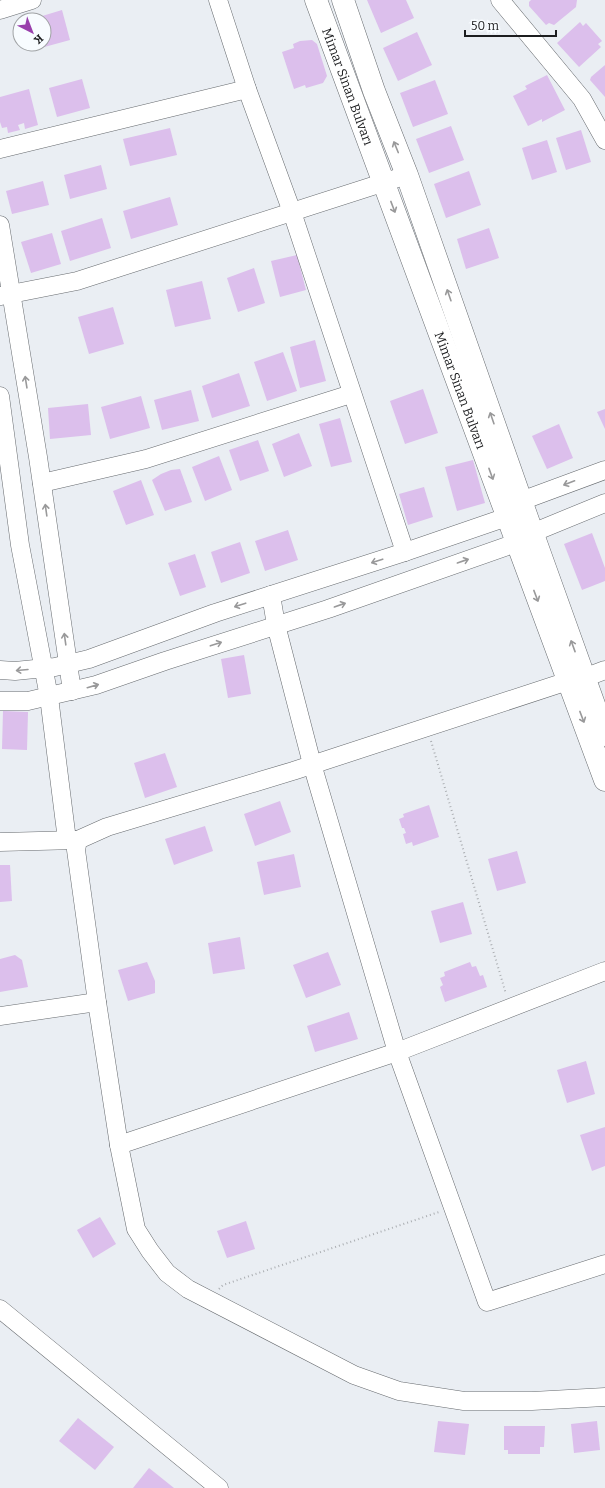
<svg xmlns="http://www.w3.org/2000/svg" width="605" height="1488" font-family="Bitter,serif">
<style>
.building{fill:#dcbfec}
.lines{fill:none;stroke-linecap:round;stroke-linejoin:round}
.minor-casing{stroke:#676b6f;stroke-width:19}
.major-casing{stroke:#676b6f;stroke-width:23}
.path{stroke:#abaeb2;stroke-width:2;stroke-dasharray:1 3;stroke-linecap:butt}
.minor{stroke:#fff;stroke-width:18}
.major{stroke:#fff;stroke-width:22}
.oneway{stroke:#99999a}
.labels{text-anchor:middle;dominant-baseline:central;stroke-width:3;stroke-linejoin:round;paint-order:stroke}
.street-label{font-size:13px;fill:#1c1d1f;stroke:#f8fcff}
</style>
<rect width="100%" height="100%" fill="#eaeef3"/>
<!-- building -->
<g class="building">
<polygon points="367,0 406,0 414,18 381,33"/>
<polygon points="531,0 577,0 576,7 554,25 549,23 546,25 529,6 529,2"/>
<polygon points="62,10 70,40 37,49 35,44 44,44 44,20 29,20"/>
<polygon points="580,22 583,26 586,23 602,41 598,44 601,47 579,67 557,43"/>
<polygon points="417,32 432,65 398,81 383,48"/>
<polygon points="312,40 317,44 327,76 323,83 306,88 305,85 294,89 282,52 294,48 293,44 300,41"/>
<polygon points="605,65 605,97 590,80 591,77"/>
<polygon points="547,75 565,110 542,122 542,119 528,126 513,96 527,89 525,86"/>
<polygon points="82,79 90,108 57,117 49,88"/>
<polygon points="435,80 448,114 413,127 400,93"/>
<polygon points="29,89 38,125 25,129 24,123 18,125 20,130 8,133 7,127 2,128 0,122 0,97"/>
<polygon points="451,126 464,160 429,173 416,139"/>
<polygon points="170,128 177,155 130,166 123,139"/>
<polygon points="581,130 591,162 566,170 556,138"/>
<polygon points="547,140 557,172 532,180 522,148"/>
<polygon points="101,165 107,189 70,199 64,175"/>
<polygon points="469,171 481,205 446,218 434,184"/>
<polygon points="43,181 49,205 12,214 6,191"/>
<polygon points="170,197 178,225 131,239 123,211"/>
<polygon points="102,218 111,248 70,261 61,231"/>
<polygon points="489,228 499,258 466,269 457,239"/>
<polygon points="52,233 61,264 31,273 21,242"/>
<polygon points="297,255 306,290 280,297 271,261"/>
<polygon points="254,268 265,303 238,312 227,278"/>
<polygon points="202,281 211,319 175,327 166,290"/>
<polygon points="113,307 124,344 89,354 78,317"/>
<polygon points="315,340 326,381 300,388 290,347"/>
<polygon points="283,352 297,391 267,401 254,362"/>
<polygon points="239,373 250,406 212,418 202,386"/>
<polygon points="423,389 438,433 405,444 390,401"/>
<polygon points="191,390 199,421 162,430 154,400"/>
<polygon points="141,396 150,428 110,439 101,407"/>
<polygon points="88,404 91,435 50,439 48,408"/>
<polygon points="605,409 605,429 597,412"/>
<polygon points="340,418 352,462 331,467 319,424"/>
<polygon points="559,424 573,458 547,469 532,436"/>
<polygon points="299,433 312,466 284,477 272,444"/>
<polygon points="258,440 269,471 240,481 229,450"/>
<polygon points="219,456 232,490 205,501 192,467"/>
<polygon points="473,460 485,503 457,511 445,467"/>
<polygon points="180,469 192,502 165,511 152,480 161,474 171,470"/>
<polygon points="141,480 154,515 126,525 113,491"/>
<polygon points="424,487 433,517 408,525 399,494"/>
<polygon points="288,530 298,560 265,571 255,541"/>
<polygon points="592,533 605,568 605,581 582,590 564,544"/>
<polygon points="240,542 250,573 221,583 211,552"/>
<polygon points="195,554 206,587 180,596 168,563"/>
<polygon points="244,655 251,694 228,698 221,659"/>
<polygon points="3,711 28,712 27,750 2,749"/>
<polygon points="165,753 177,787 145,798 134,763"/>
<polygon points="280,801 291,832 255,846 244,814"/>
<polygon points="429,805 439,837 413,846 412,842 406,844 403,834 406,833 404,828 402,828 399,819 404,817 403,814"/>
<polygon points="205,826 213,851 174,865 165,839"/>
<polygon points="517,851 526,883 497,891 488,859"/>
<polygon points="294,854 301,887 264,895 257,862"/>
<polygon points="0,865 10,865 12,901 0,902"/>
<polygon points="463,902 472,934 440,943 431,911"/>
<polygon points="240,937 245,969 213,974 208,943"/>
<polygon points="328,952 341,985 306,998 293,965"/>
<polygon points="15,955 22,960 28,987 0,992 0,959"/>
<polygon points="147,962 155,981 155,993 128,1001 118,970"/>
<polygon points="470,962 472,967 476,966 480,976 483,975 487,987 445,1002 440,987 443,985 440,978 445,976 444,972"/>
<polygon points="349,1012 358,1039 315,1052 307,1026"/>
<polygon points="586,1061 595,1094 567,1103 557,1070"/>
<polygon points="605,1127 605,1166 592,1171 580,1135"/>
<polygon points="100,1217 116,1244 93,1258 77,1230"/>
<polygon points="246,1221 255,1249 227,1258 217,1231"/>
<polygon points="78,1418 114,1447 95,1470 59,1441"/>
<polygon points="438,1421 469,1424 465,1455 434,1452"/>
<polygon points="597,1421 600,1450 574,1453 571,1424"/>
<polygon points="504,1426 545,1426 544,1447 540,1447 540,1454 508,1454 508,1450 504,1450"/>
<polygon points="149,1468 174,1488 133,1488"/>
</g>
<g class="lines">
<!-- minor casing -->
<g class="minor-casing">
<g id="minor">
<polyline points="218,0 247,89 292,212 405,552"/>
<polyline points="500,0 582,99 605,140"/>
<polyline points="0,10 32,0"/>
<polyline points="0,149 247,89"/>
<polyline points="0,225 38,457 72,691"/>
<polyline points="1,296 77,281 407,175"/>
<polyline points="0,396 20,545 49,697 67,840"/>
<polyline points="42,483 146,459 351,394"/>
<polyline points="521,501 605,470"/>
<polyline points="532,533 605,503"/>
<polyline points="271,595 276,625 312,764 397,1052 487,1302 605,1264"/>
<polyline points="0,670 15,671 55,667 89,659 215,613 405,552 507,517"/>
<polyline points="584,678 605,670"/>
<polyline points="568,681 293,771 107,827 78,840 76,850 97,1002 119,1145 136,1229 150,1251 167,1273 188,1289 354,1375 399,1391 464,1401 532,1401 605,1397"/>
<polyline points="0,701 28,701 96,685 165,661 328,609 516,543"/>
<polyline points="0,842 77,840"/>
<polyline points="0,1016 97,1002"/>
<polyline points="119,1145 397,1052 605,971"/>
<polyline points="0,1309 219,1488"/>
</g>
</g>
<!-- major casing -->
<g class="major-casing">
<g id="major">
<path id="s1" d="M316 0 605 780"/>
<polyline points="343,0 374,91 407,175 530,526 605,735"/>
</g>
</g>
<!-- path -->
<g class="path">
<polyline points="431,741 506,994"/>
<polyline points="219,1289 223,1285 439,1212"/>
</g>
<!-- minor -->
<use href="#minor" class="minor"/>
<!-- major -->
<use href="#major" class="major"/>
</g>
<!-- one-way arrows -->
<defs><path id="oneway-shaft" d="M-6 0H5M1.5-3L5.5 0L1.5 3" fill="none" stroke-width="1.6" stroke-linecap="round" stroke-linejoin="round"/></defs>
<g class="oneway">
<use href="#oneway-shaft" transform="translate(396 147) rotate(-112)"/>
<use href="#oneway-shaft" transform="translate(393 207) rotate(69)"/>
<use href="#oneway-shaft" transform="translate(449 295) rotate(-109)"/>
<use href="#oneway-shaft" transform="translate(26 382) rotate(-99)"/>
<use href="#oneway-shaft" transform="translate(492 418) rotate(-109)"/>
<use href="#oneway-shaft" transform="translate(491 474) rotate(70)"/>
<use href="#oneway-shaft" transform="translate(569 483) rotate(159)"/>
<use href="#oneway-shaft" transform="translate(46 510) rotate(-98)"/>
<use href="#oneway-shaft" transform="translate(377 561) rotate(162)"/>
<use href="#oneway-shaft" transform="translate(463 561) rotate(-19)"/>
<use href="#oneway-shaft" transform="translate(536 596) rotate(69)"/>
<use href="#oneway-shaft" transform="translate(240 605) rotate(162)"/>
<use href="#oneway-shaft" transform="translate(340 605) rotate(-19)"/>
<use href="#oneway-shaft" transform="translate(65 639) rotate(-98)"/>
<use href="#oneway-shaft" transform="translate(216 644) rotate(-18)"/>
<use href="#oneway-shaft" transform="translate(573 646) rotate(-110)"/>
<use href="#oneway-shaft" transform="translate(22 670) rotate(175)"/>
<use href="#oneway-shaft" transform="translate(93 686) rotate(-16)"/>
<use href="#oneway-shaft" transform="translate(582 717) rotate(69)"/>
</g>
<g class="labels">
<!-- street labels -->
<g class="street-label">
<text stroke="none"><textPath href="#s1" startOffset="92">Mimar Sinan Bulvarı</textPath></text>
<text stroke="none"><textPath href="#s1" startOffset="416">Mimar Sinan Bulvarı</textPath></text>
</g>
</g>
<!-- north arrow -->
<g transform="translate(32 32) rotate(138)"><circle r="19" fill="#f8fcff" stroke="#a0a3a5"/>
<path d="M0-3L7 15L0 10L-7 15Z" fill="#9940ac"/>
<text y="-6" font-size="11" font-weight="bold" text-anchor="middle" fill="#1c1d1f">K</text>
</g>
<!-- scale -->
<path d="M465 30v6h91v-6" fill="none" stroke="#1c1d1f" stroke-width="2"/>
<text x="471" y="30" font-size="12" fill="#1c1d1f" stroke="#f8fcff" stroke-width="3" paint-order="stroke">50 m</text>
</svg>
